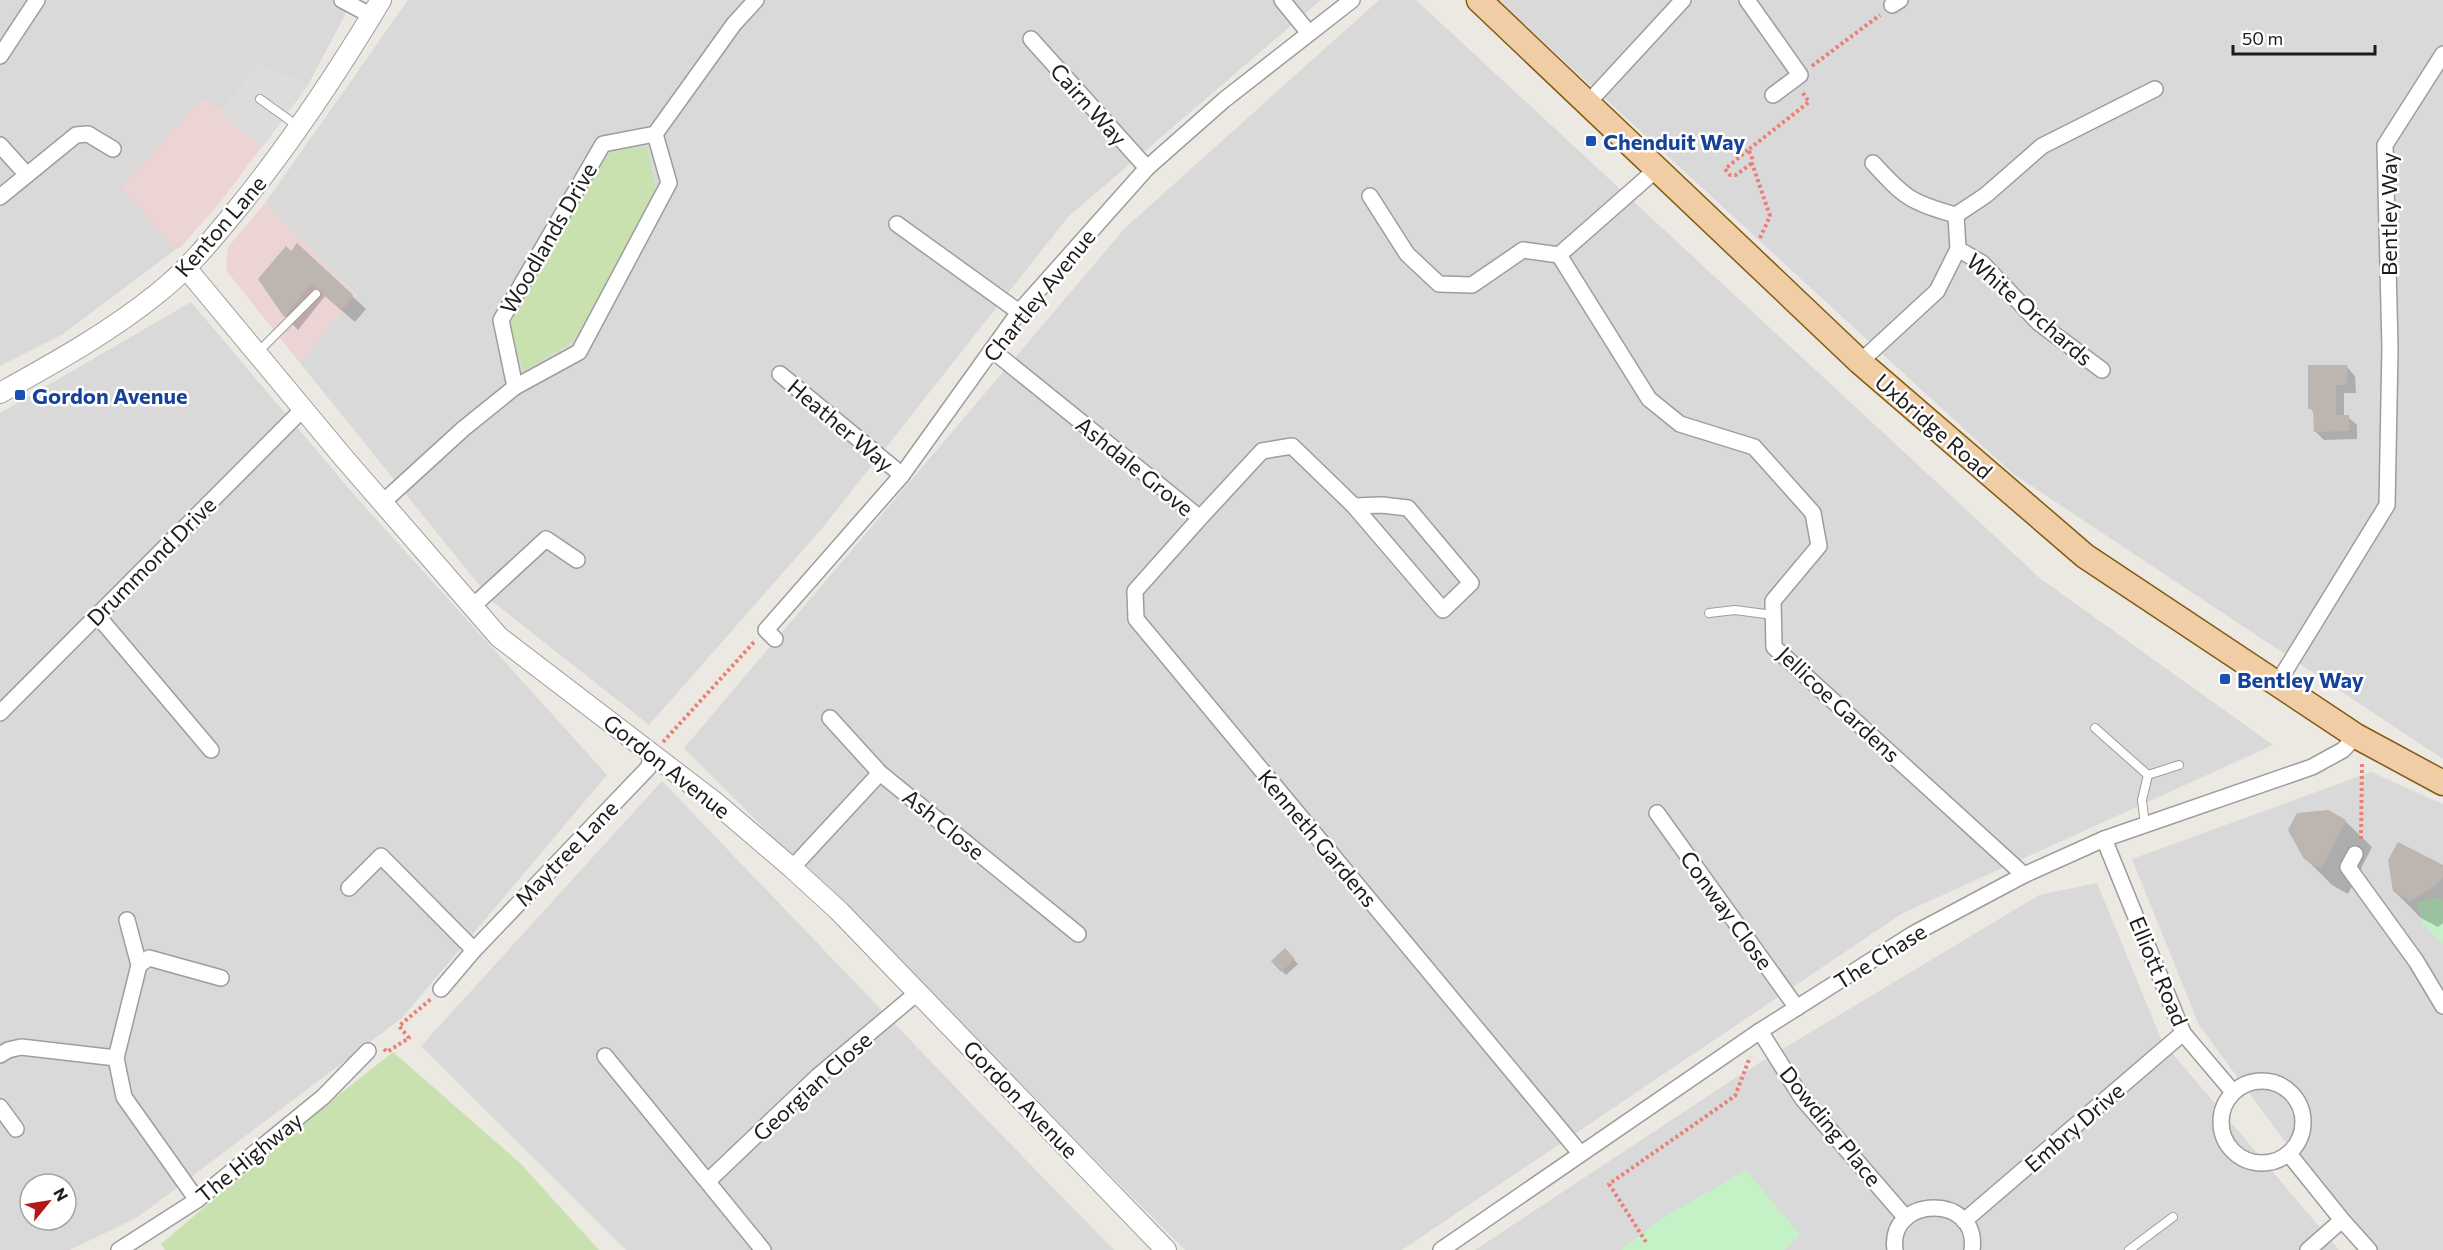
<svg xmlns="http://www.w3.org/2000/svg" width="2443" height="1250" font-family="Commissioner,sans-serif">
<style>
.residential{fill:#dad9d9;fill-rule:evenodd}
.commercial{fill:#ebd4d3}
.grass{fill:#c8e1ae}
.park{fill:#c4f2c6}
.parking{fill:#dcdcdc}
.shadow{fill:#0003}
.building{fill:#bcb5b0}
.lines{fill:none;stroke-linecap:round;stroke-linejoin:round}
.service-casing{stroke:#9d9d9d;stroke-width:10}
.minor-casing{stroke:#9d9d9d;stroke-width:18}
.tertiary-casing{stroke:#9d9d9d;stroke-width:22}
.primary-casing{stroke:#835a11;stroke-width:27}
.path{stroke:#e98077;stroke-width:4;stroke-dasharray:3 3;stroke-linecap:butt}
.service{stroke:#fff;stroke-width:8}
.minor{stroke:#fff;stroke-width:15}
.tertiary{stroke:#fff;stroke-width:20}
.primary{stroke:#f0cda4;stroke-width:24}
.transit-dot{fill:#1a4fb4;stroke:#fff;stroke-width:2}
.labels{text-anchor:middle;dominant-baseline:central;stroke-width:5;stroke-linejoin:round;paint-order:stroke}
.street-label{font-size:22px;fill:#1c1c1c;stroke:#fff}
.transit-label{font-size:22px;font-weight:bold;fill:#164399;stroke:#fff;text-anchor:start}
</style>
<rect width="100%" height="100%" fill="#ece9e3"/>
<!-- residential -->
<g class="residential">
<polygon points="0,0 353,0 308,85 259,64 222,109 122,187 175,250 63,334 0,366"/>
<polygon points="408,0 1321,0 1068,217 824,526 649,725 492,601 300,363 356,295 265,203"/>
<polygon points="1379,0 1416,0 2041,579 2273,745 1903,913 1402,1250 1185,1250 684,748 1125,228"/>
<polygon points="1498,0 2443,0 2443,759 2012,473"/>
<path d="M191 302 357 498 607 775 402 1018 138 1217 70 1250H0V413ZM30 1184H66V1220H30Z"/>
<polygon points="2371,772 2443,804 2443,1250 2365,1250 2199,1025 2132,859"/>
<polygon points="662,781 985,1118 1114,1250 626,1250 421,1046"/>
<polygon points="2097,883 2162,1041 2339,1250 1475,1250 1741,1074 2039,895"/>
</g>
<!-- commercial -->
<g class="commercial">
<polygon points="259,64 308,85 222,200 181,247 175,250 121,188 201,99 222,109"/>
<polygon points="265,203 356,295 300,363 226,270 228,247"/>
</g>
<!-- grass -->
<g class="grass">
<polygon points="647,146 657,196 575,340 524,371 507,320 608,152"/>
<polygon points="393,1052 520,1163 599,1250 165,1250 161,1244 306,1121"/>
</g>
<!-- park -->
<g class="park">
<polygon points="2440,897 2443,902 2443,944 2423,924 2417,902"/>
<polygon points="1746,1170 1800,1235 1784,1250 1621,1250 1661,1219"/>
</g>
<!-- parking -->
<polygon class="parking" points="259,64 308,85 262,148 219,113"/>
<!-- shadow -->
<g class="shadow">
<polygon points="286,248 352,296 366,309 355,322 325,296 298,330 285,316 260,279"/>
<polygon points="2347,367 2355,376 2356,393 2344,393 2344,417 2348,417 2357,425 2357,439 2324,440 2315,431 2315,414 2310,408"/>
<polygon points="2345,821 2372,847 2348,894 2332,885 2305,858"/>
<polygon points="2443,867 2443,923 2438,927 2421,918 2394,891"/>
<polygon points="1285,951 1298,964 1286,975 1273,961"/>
</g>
<!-- building -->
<g class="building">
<polygon points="297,243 353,295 341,310 311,284 284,317 258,279 286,246 291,251"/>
<polygon points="2308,365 2347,365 2347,385 2336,385 2336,415 2349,415 2349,431 2314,432 2313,409 2308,409"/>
<polygon points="2328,810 2346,820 2321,869 2304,859 2288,830 2297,813"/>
<polygon points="2398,842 2443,865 2443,876 2438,884 2410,901 2393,891 2388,860"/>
<polygon points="1285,948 1295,959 1281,972 1271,961"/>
</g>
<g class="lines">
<!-- service casing -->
<g class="service-casing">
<g id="service">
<polyline points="260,99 299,127"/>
<polyline points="258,352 316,294"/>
<polyline points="1709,613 1735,610 1773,615"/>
<polyline points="2095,728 2148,775"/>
<polyline points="2145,825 2142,800 2148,775 2179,765"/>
<polyline points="2129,1250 2173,1217"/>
</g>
</g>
<!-- minor casing -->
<g class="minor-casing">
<g id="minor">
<polyline points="342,0 372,16"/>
<polyline points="1282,0 1309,33"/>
<polyline points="1747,0 1800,75 1773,95"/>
<polyline points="1892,5 1900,0"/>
<polyline points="1031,39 1147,168"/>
<polyline points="0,56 37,0"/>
<polyline points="1587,104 1683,0"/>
<polyline points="0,145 27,175"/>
<path d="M1873 163C1904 197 1911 203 1956 215"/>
<polyline points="1658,168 1559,255 1649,399 1680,424 1754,447 1813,513 1819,546 1773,601 1774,647 2024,875"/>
<polyline points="1370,196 1407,254 1439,284 1472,285 1523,250 1559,255"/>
<polyline points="0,197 76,135 88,134 113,149"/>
<polyline points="897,224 1019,312"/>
<polyline points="1958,249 1982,263 2039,323 2102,370"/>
<polyline points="992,350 1200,518 1262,451 1292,446 1354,506 1443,610 1471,583 1408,508 1382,505 1354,506"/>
<polyline points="1860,362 1937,291 1958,249 1956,215 1986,195 2042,146 2155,89"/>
<polyline points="780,374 902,475"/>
<polyline points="515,387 501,320 603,144 655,134 734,24 756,0"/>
<polyline points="382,503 463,429 515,387 579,352 669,183 655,134"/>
<polyline points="1200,518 1135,591 1136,619 1580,1153"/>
<polyline points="472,607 546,539 577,560"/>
<polyline points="97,615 211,750"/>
<polyline points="775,639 766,630 902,475 1019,312 1147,168 1224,100 1352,0"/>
<polyline points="2277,684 2387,505 2390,348 2385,145 2443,54"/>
<polyline points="0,713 303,409"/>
<polyline points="830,718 880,773"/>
<polyline points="1657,813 1797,1008"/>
<polyline points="2104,839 2183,1033 2233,1092"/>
<polyline points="2355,854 2348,867 2416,961 2443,1006"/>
<polyline points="792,868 880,773 1078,934"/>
<polyline points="349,888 381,856 474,950"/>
<polyline points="127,920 139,965 116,1058 124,1097 197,1200"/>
<polyline points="139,965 149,958 221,978"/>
<polyline points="441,989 474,950 648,768 653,754"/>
<polyline points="1760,1031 1802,1098 1906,1218"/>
<polyline points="0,1055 8,1050 21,1047 116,1058"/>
<polyline points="605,1056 763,1250"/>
<circle cx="2262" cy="1122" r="41"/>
<polyline points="0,1107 16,1129"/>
<polyline points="2289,1154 2342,1220 2369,1250"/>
<polyline points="708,1181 817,1077 917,993"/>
<polyline points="1964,1221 2183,1033"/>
<polyline points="119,1250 197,1200 323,1097 368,1051"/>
<polyline points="1441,1250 1760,1031 1913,934 2024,875 2104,839 2312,767 2343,750 2356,736"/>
<path d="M1895 1250C1887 1195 1980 1193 1972 1250"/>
<polyline points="2308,1250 2342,1220"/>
</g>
</g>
<!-- tertiary casing -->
<g class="tertiary-casing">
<g id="tertiary">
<polyline points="186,268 343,457 499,637 716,803 792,868 839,911 1166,1250"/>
<path d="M0 393C54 363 110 332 158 293 187 270 210 242 233 214 289 146 336 75 381 0"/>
</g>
</g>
<!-- primary casing -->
<g class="primary-casing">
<polyline id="primary" points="1479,0 1860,362 2085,556 2356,736 2443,783"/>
</g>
<!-- path -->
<g class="path">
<polyline points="1812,66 1880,15"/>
<polyline points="1748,150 1725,169 1730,175 1736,175 1752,163"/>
<polyline points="1760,238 1770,216 1752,163 1752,156 1748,150 1809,102 1803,93"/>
<polyline points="663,742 755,641"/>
<polyline points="2361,839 2362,763"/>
<polyline points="384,1049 387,1052 409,1038 399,1026 431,999"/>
<polyline points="1646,1242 1609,1184 1735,1096 1750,1057"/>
</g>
<!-- service -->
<use href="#service" class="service"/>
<!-- minor -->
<use href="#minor" class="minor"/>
<!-- tertiary -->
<use href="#tertiary" class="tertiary"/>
<!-- primary -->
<use href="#primary" class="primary"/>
</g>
<!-- markers -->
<g class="transit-dot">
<rect x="1585" y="135" width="12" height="12" rx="3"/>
<rect x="14" y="389" width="12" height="12" rx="3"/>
<rect x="2219" y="673" width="12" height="12" rx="3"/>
</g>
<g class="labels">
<!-- street labels -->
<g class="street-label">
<text transform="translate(1089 104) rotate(48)">Cairn Way</text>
<text transform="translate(2388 214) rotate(-90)">Bentley Way</text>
<text transform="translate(220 226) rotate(-49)">Kenton Lane</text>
<text transform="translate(548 238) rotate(-60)">Woodlands Drive</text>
<text transform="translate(1039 295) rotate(-51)">Chartley Avenue</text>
<text transform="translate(2030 309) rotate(41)">White Orchards</text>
<text transform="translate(841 425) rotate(40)">Heather Way</text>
<text transform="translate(1934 426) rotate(41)">Uxbridge Road</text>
<text transform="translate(1135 466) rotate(39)">Ashdale Grove</text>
<text transform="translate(151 561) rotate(-45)">Drummond Drive</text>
<text transform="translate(1839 704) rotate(43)">Jellicoe Gardens</text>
<text transform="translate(667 766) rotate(38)">Gordon Avenue</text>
<text transform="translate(944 824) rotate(39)">Ash Close</text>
<text transform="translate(1318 838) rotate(50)">Kenneth Gardens</text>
<text transform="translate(566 853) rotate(-46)">Maytree Lane</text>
<text transform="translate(1727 910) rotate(54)">Conway Close</text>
<text transform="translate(1880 956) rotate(-32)">The Chase</text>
<text transform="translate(2159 971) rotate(67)">Elliott Road</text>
<text transform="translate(812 1086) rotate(-42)">Georgian Close</text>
<text transform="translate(1021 1099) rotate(46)">Gordon Avenue</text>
<text transform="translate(1831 1126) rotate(51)">Dowding Place</text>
<text transform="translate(2074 1127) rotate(-41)">Embry Drive</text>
<text transform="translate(249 1157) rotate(-39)">The Highway</text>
</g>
<!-- transit labels -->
<g class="transit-label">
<text x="1603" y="141">Chenduit Way</text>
<text x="32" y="395">Gordon Avenue</text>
<text x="2237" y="679">Bentley Way</text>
</g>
</g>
<!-- north arrow -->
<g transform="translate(48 1202) rotate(60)"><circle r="28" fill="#ffffff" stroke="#a4a4a4" stroke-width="1.5"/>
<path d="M0-4.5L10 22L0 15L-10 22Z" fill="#b1171b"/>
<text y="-9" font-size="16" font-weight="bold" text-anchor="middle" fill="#1c1c1c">N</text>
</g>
<!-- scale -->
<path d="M2233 45v9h142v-9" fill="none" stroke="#1c1c1c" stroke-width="3"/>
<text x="2242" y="45" font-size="18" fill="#1c1c1c" stroke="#ffffff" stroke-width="4.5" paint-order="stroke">50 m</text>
</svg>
